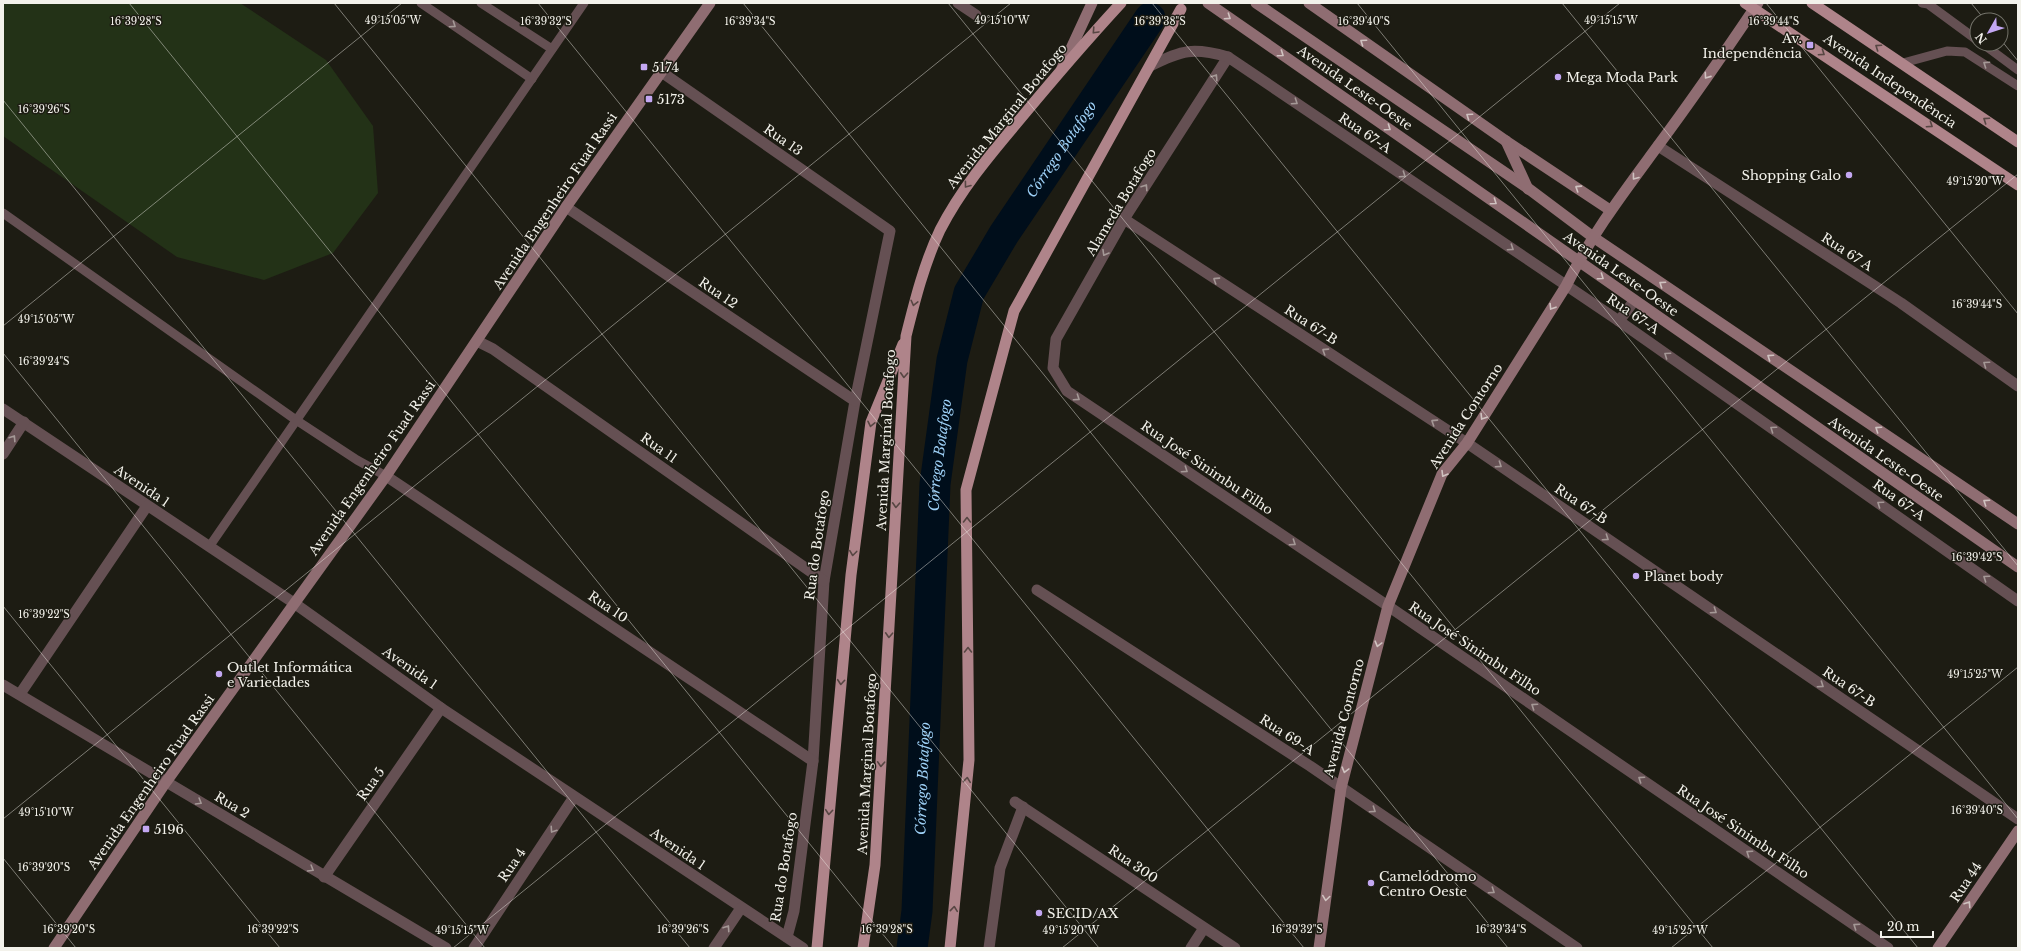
<svg xmlns="http://www.w3.org/2000/svg" width="2021" height="951" font-family="'Libre Baskerville',serif">
<style>
.green{fill:#233217}
.lines{fill:none;stroke-linecap:round;stroke-linejoin:round}
.river{stroke:#000e1b;stroke-width:31}
.service{stroke:#655053;stroke-width:9}
.minor{stroke:#655053;stroke-width:11}
.tertiary{stroke:#655053;stroke-width:11}
.secondary{stroke:#8f6d72;stroke-width:11}
.primary{stroke:#af848a;stroke-width:11}
.oneway{stroke:#d0c3c1}
.oneway2{stroke:#a59997}
.oneway3{stroke:#574643}
.ticks{fill:none;stroke:#f3f2eb;stroke-width:1;stroke-opacity:0.45}
.poi-dot{fill:#c3a7f2;stroke:#1d1c13;stroke-width:1.5}
.labels{text-anchor:middle;dominant-baseline:central;stroke-width:3;stroke-linejoin:round;paint-order:stroke}
.poi-label{font-size:13px;fill:#f3f2eb;stroke:#1d1c13;text-anchor:start}
.street-label{font-size:13px;fill:#f3f2eb;stroke:#1d1c13}
.water-label{font-size:14px;font-style:italic;fill:#9dd0f6;stroke:#1d1c13}
.ticks-label{font-size:10px;text-anchor:middle;fill:#f3f2eb;stroke:#1d1c13;stroke-width:3;stroke-linejoin:round;paint-order:stroke}
</style>
<rect width="100%" height="100%" fill="#1d1c13"/>
<!-- green -->
<polygon class="green" points="3,3 240,3 326,60 373,126 378,193 333,253 264,280 177,257 3,136"/>
<g class="lines">
<!-- river -->
<path class="river" id="s1" d="M912 948 917 911 935 484 952 360 969 293 1004 234 1150 18"/>
<!-- service -->
<g class="service">
<polyline points="421,3 532,79"/>
<polyline points="481,3 552,49"/>
<polyline points="1922,3 1928,4 1977,40"/>
<polyline points="1983,44 2018,70"/>
<polyline points="1903,63 1947,51 1965,52 2018,86"/>
<polyline points="3,213 296,420 357,460 386,476"/>
<polyline points="209,547 584,3"/>
</g>
<!-- minor -->
<g class="minor">
<polyline points="958,3 976,15"/>
<polyline points="1228,57 1124,219 1056,339 1053,368 1067,391 1388,606 1888,948"/>
<path d="M1150 66C1182 50 1193 47 1228 57L1619 321 2018 601"/>
<polyline points="660,71 890,231 855,401 824,581 813,761 794,911 787,937"/>
<polyline points="566,207 855,401"/>
<polyline points="1124,219 1467,443 2018,819"/>
<polyline points="1619,321 1634,301"/>
<polyline points="477,341 493,349 824,581"/>
<polyline points="3,409 294,603 441,708 803,948"/>
<polyline points="3,454 24,422"/>
<polyline points="386,476 813,761"/>
<polyline points="1037,590 1310,766 1577,948"/>
<polyline points="3,685 446,948"/>
<polyline points="20,694 147,506"/>
<polyline points="1015,802 1235,948"/>
<polyline points="324,877 441,708"/>
<polyline points="474,948 574,797"/>
<polyline points="714,948 741,908"/>
<polyline points="989,948 1000,868 1023,807"/>
<polyline points="1191,948 1204,928"/>
</g>
<!-- tertiary -->
<polyline class="tertiary" points="1658,146 1901,303 2018,386"/>
<!-- secondary -->
<g class="secondary">
<polyline points="1208,3 2018,567"/>
<polyline points="1256,3 1529,189 1593,237 2018,524"/>
<polyline points="1309,3 1506,141 1610,210"/>
<polyline points="1062,68 1092,3"/>
<polyline points="1506,141 1528,189"/>
<polyline points="54,948 166,782 386,476 566,207 710,3"/>
<path d="M1319 948 1341 788 1388 606 1442 474 1467 443 1566 286C1591 235 1624 192 1657 147 1692 100 1725 52 1758 3"/>
<polyline points="1938,948 2018,831"/>
</g>
<!-- primary -->
<g class="primary">
<polyline points="1745,3 2018,185"/>
<polyline points="1812,3 2018,142"/>
<polyline points="817,948 851,575 871,422 903,344"/>
<path d="M863 948 875 865 906 336C915 300 924 264 940 230 960 191 988 157 1016 124 1050 83 1085 42 1121 3"/>
<polyline points="950,948 969,760 966,490 1014,311 1181,9"/>
</g>
</g>
<!-- one-way arrows -->
<defs><path id="oneway-chevron" d="M-2-3.5L2.5 0L-2 3.5" fill="none" stroke-width="1.6" stroke-linecap="round" stroke-linejoin="round"/></defs>
<g class="oneway">
<use href="#oneway-chevron" transform="translate(1228 17) rotate(34)"/>
<use href="#oneway-chevron" transform="translate(1363 42) rotate(-145)"/>
<use href="#oneway-chevron" transform="translate(1281 54) rotate(35)"/>
<use href="#oneway-chevron" transform="translate(1707 76) rotate(125)"/>
<use href="#oneway-chevron" transform="translate(1469 116) rotate(-145)"/>
<use href="#oneway-chevron" transform="translate(1388 128) rotate(35)"/>
<use href="#oneway-chevron" transform="translate(1635 177) rotate(127)"/>
<use href="#oneway-chevron" transform="translate(1578 188) rotate(-147)"/>
<use href="#oneway-chevron" transform="translate(1494 202) rotate(35)"/>
<use href="#oneway-chevron" transform="translate(1601 277) rotate(35)"/>
<use href="#oneway-chevron" transform="translate(1662 284) rotate(-146)"/>
<use href="#oneway-chevron" transform="translate(1552 307) rotate(122)"/>
<use href="#oneway-chevron" transform="translate(1770 357) rotate(-146)"/>
<use href="#oneway-chevron" transform="translate(1483 417) rotate(122)"/>
<use href="#oneway-chevron" transform="translate(1878 429) rotate(-146)"/>
<use href="#oneway-chevron" transform="translate(1444 474) rotate(121)"/>
<use href="#oneway-chevron" transform="translate(1986 502) rotate(-146)"/>
<use href="#oneway-chevron" transform="translate(1378 644) rotate(105)"/>
<use href="#oneway-chevron" transform="translate(1345 770) rotate(105)"/>
<use href="#oneway-chevron" transform="translate(1326 898) rotate(98)"/>
<use href="#oneway-chevron" transform="translate(1968 904) rotate(-56)"/>
</g>
<g class="oneway2">
<use href="#oneway-chevron" transform="translate(453 25) rotate(34)"/>
<use href="#oneway-chevron" transform="translate(1986 64) rotate(-146)"/>
<use href="#oneway-chevron" transform="translate(1215 77) rotate(-57)"/>
<use href="#oneway-chevron" transform="translate(1295 102) rotate(34)"/>
<use href="#oneway-chevron" transform="translate(1403 175) rotate(34)"/>
<use href="#oneway-chevron" transform="translate(1145 187) rotate(-57)"/>
<use href="#oneway-chevron" transform="translate(1511 248) rotate(34)"/>
<use href="#oneway-chevron" transform="translate(1105 253) rotate(120)"/>
<use href="#oneway-chevron" transform="translate(1216 280) rotate(-147)"/>
<use href="#oneway-chevron" transform="translate(1325 351) rotate(-147)"/>
<use href="#oneway-chevron" transform="translate(1667 355) rotate(-145)"/>
<use href="#oneway-chevron" transform="translate(1986 364) rotate(-145)"/>
<use href="#oneway-chevron" transform="translate(1077 398) rotate(34)"/>
<use href="#oneway-chevron" transform="translate(1434 422) rotate(-147)"/>
<use href="#oneway-chevron" transform="translate(1773 429) rotate(-145)"/>
<use href="#oneway-chevron" transform="translate(13 438) rotate(-57)"/>
<use href="#oneway-chevron" transform="translate(1499 465) rotate(34)"/>
<use href="#oneway-chevron" transform="translate(1185 470) rotate(34)"/>
<use href="#oneway-chevron" transform="translate(1880 504) rotate(-145)"/>
<use href="#oneway-chevron" transform="translate(1606 538) rotate(34)"/>
<use href="#oneway-chevron" transform="translate(1293 543) rotate(34)"/>
<use href="#oneway-chevron" transform="translate(1986 578) rotate(-145)"/>
<use href="#oneway-chevron" transform="translate(1714 611) rotate(34)"/>
<use href="#oneway-chevron" transform="translate(1821 685) rotate(34)"/>
<use href="#oneway-chevron" transform="translate(1534 706) rotate(-146)"/>
<use href="#oneway-chevron" transform="translate(1641 779) rotate(-146)"/>
<use href="#oneway-chevron" transform="translate(199 802) rotate(31)"/>
<use href="#oneway-chevron" transform="translate(1373 810) rotate(34)"/>
<use href="#oneway-chevron" transform="translate(553 830) rotate(124)"/>
<use href="#oneway-chevron" transform="translate(1749 853) rotate(-146)"/>
<use href="#oneway-chevron" transform="translate(311 869) rotate(31)"/>
<use href="#oneway-chevron" transform="translate(1492 891) rotate(34)"/>
<use href="#oneway-chevron" transform="translate(1856 926) rotate(-146)"/>
<use href="#oneway-chevron" transform="translate(727 928) rotate(-56)"/>
</g>
<g class="oneway3">
<use href="#oneway-chevron" transform="translate(1095 31) rotate(133)"/>
<use href="#oneway-chevron" transform="translate(1878 47) rotate(-146)"/>
<use href="#oneway-chevron" transform="translate(1822 53) rotate(34)"/>
<use href="#oneway-chevron" transform="translate(1986 120) rotate(-146)"/>
<use href="#oneway-chevron" transform="translate(1930 125) rotate(34)"/>
<use href="#oneway-chevron" transform="translate(967 185) rotate(127)"/>
<use href="#oneway-chevron" transform="translate(914 303) rotate(104)"/>
<use href="#oneway-chevron" transform="translate(904 375) rotate(93)"/>
<use href="#oneway-chevron" transform="translate(871 424) rotate(102)"/>
<use href="#oneway-chevron" transform="translate(896 505) rotate(93)"/>
<use href="#oneway-chevron" transform="translate(967 520) rotate(-90)"/>
<use href="#oneway-chevron" transform="translate(853 553) rotate(97)"/>
<use href="#oneway-chevron" transform="translate(889 635) rotate(93)"/>
<use href="#oneway-chevron" transform="translate(968 650) rotate(-90)"/>
<use href="#oneway-chevron" transform="translate(841 682) rotate(95)"/>
<use href="#oneway-chevron" transform="translate(881 764) rotate(93)"/>
<use href="#oneway-chevron" transform="translate(967 780) rotate(-84)"/>
<use href="#oneway-chevron" transform="translate(829 812) rotate(95)"/>
<use href="#oneway-chevron" transform="translate(954 909) rotate(-84)"/>
</g>
<!-- ticks -->
<path class="ticks" d="M129 3 894 948M334 3 1099 948M538 3 1304 948M743 3 1508 948M948 3 1713 948M1152 3 1918 948M1357 3 2018 819M1562 3 2018 566M1766 3 2018 314M1971 3 1985 20M2001 40 2018 61M3 100 690 948M3 326 402 3M3 353 485 948M3 606 280 948M3 819 1011 3M3 858 76 948M453 948 1620 3M1062 948 2018 174M1671 948 2018 667"/>
<!-- markers -->
<g class="poi-dot">
<rect x="1806" y="41" width="8" height="8" rx="2"/>
<rect x="640" y="63" width="8" height="8" rx="2"/>
<circle cx="1558" cy="77" r="4"/>
<rect x="645" y="95" width="8" height="8" rx="2"/>
<circle cx="1849" cy="175" r="4"/>
<circle cx="1636" cy="576" r="4"/>
<circle cx="219" cy="674" r="4"/>
<rect x="142" y="825" width="8" height="8" rx="2"/>
<circle cx="1371" cy="883" r="4"/>
<circle cx="1039" cy="913" r="4"/>
</g>
<g class="labels">
<!-- poi labels -->
<g class="poi-label">
<text x="1802" y="38" text-anchor="end">Av.<tspan x="1802" dy="15">Independência</tspan></text>
<text x="652" y="67">5174</text>
<text x="1566" y="77">Mega Moda Park</text>
<text x="657" y="99">5173</text>
<text x="1841" y="175" text-anchor="end">Shopping Galo</text>
<text x="1644" y="576">Planet body</text>
<text x="227" y="667">Outlet Informática<tspan x="227" dy="15">e Variedades</tspan></text>
<text x="154" y="829">5196</text>
<text x="1379" y="876">Camelódromo<tspan x="1379" dy="15">Centro Oeste</tspan></text>
<text x="1047" y="913">SECID/AX</text>
</g>
<!-- street labels -->
<g class="street-label">
<text transform="translate(1890 81) rotate(34)">Avenida Independência</text>
<text transform="translate(1355 88) rotate(35)">Avenida Leste-Oeste</text>
<text transform="translate(1007 116) rotate(-51)">Avenida Marginal Botafogo</text>
<text transform="translate(1365 133) rotate(34)">Rua 67-A</text>
<text transform="translate(783 140) rotate(35)">Rua 13</text>
<text transform="translate(555 201) rotate(-56)">Avenida Engenheiro Fuad Rassi</text>
<text transform="translate(1121 202) rotate(-59)">Alameda Botafogo</text>
<text transform="translate(1847 252) rotate(33)">Rua 67 A</text>
<text transform="translate(1621 274) rotate(35)">Avenida Leste-Oeste</text>
<text transform="translate(718 293) rotate(34)">Rua 12</text>
<text transform="translate(1633 314) rotate(34)">Rua 67-A</text>
<text transform="translate(1311 325) rotate(33)">Rua 67-B</text>
<text transform="translate(1466 416) rotate(-57)">Avenida Contorno</text>
<text transform="translate(886 440) rotate(-87)">Avenida Marginal Botafogo</text>
<text transform="translate(659 448) rotate(35)">Rua 11</text>
<text transform="translate(1886 459) rotate(35)">Avenida Leste-Oeste</text>
<text transform="translate(372 468) rotate(-55)">Avenida Engenheiro Fuad Rassi</text>
<text transform="translate(1207 468) rotate(34)">Rua José Sinimbu Filho</text>
<text transform="translate(142 486) rotate(34)">Avenida 1</text>
<text transform="translate(1899 500) rotate(35)">Rua 67-A</text>
<text transform="translate(1581 504) rotate(34)">Rua 67-B</text>
<text transform="translate(817 545) rotate(-82)">Rua do Botafogo</text>
<text transform="translate(608 607) rotate(34)">Rua 10</text>
<text transform="translate(1475 649) rotate(34)">Rua José Sinimbu Filho</text>
<text transform="translate(410 668) rotate(35)">Avenida 1</text>
<text transform="translate(1849 687) rotate(34)">Rua 67-B</text>
<text transform="translate(1344 718) rotate(-75)">Avenida Contorno</text>
<text transform="translate(1287 735) rotate(33)">Rua 69-A</text>
<text transform="translate(867 764) rotate(-87)">Avenida Marginal Botafogo</text>
<text transform="translate(151 782) rotate(-55)">Avenida Engenheiro Fuad Rassi</text>
<text transform="translate(371 784) rotate(-55)">Rua 5</text>
<text transform="translate(232 805) rotate(31)">Rua 2</text>
<text transform="translate(1743 832) rotate(34)">Rua José Sinimbu Filho</text>
<text transform="translate(678 849) rotate(34)">Avenida 1</text>
<text transform="translate(1133 864) rotate(34)">Rua 300</text>
<text transform="translate(512 865) rotate(-56)">Rua 4</text>
<text transform="translate(784 867) rotate(-81)">Rua do Botafogo</text>
<text transform="translate(1966 882) rotate(-56)">Rua 44</text>
</g>
<!-- water labels -->
<g class="water-label">
<text stroke="none"><textPath href="#s1" startOffset="830">Córrego Botafogo</textPath></text>
<text stroke="none"><textPath href="#s1" startOffset="494">Córrego Botafogo</textPath></text>
<text stroke="none"><textPath href="#s1" startOffset="170">Córrego Botafogo</textPath></text>
</g>
</g>
<g class="ticks-label">
<text x="393" y="24">49°15'05"W</text>
<text x="1002" y="24">49°15'10"W</text>
<text x="1611" y="24">49°15'15"W</text>
<text x="136" y="25">16°39'28"S</text>
<text x="546" y="25">16°39'32"S</text>
<text x="750" y="25">16°39'34"S</text>
<text x="1160" y="25">16°39'38"S</text>
<text x="1364" y="25">16°39'40"S</text>
<text x="1774" y="25">16°39'44"S</text>
<text x="44" y="113">16°39'26"S</text>
<text x="1975" y="185">49°15'20"W</text>
<text x="1977" y="308">16°39'44"S</text>
<text x="46" y="323">49°15'05"W</text>
<text x="44" y="365">16°39'24"S</text>
<text x="1977" y="561">16°39'42"S</text>
<text x="44" y="618">16°39'22"S</text>
<text x="1975" y="678">49°15'25"W</text>
<text x="1977" y="814">16°39'40"S</text>
<text x="46" y="816">49°15'10"W</text>
<text x="44" y="871">16°39'20"S</text>
<text x="69" y="933">16°39'20"S</text>
<text x="273" y="933">16°39'22"S</text>
<text x="683" y="933">16°39'26"S</text>
<text x="887" y="933">16°39'28"S</text>
<text x="1297" y="933">16°39'32"S</text>
<text x="1501" y="933">16°39'34"S</text>
<text x="462" y="934">49°15'15"W</text>
<text x="1071" y="934">49°15'20"W</text>
<text x="1680" y="934">49°15'25"W</text>
</g>
<!-- border -->
<rect width="2021" height="951" fill="none" stroke="#f3f2eb" stroke-width="8"/>
<!-- north arrow -->
<g transform="translate(1989 32) rotate(231)"><circle r="19" fill="#1d1c13" stroke="#737269"/>
<path d="M0-3L7 15L0 10L-7 15Z" fill="#c3a7f2"/>
<text y="-6" font-size="11" font-weight="bold" text-anchor="middle" fill="#f3f2eb">N</text>
</g>
<!-- scale -->
<path d="M1881 931v6h52v-6" fill="none" stroke="#f3f2eb" stroke-width="2"/>
<text x="1887" y="931" font-size="12" fill="#f3f2eb" stroke="#1d1c13" stroke-width="3" paint-order="stroke">20 m</text>
</svg>
